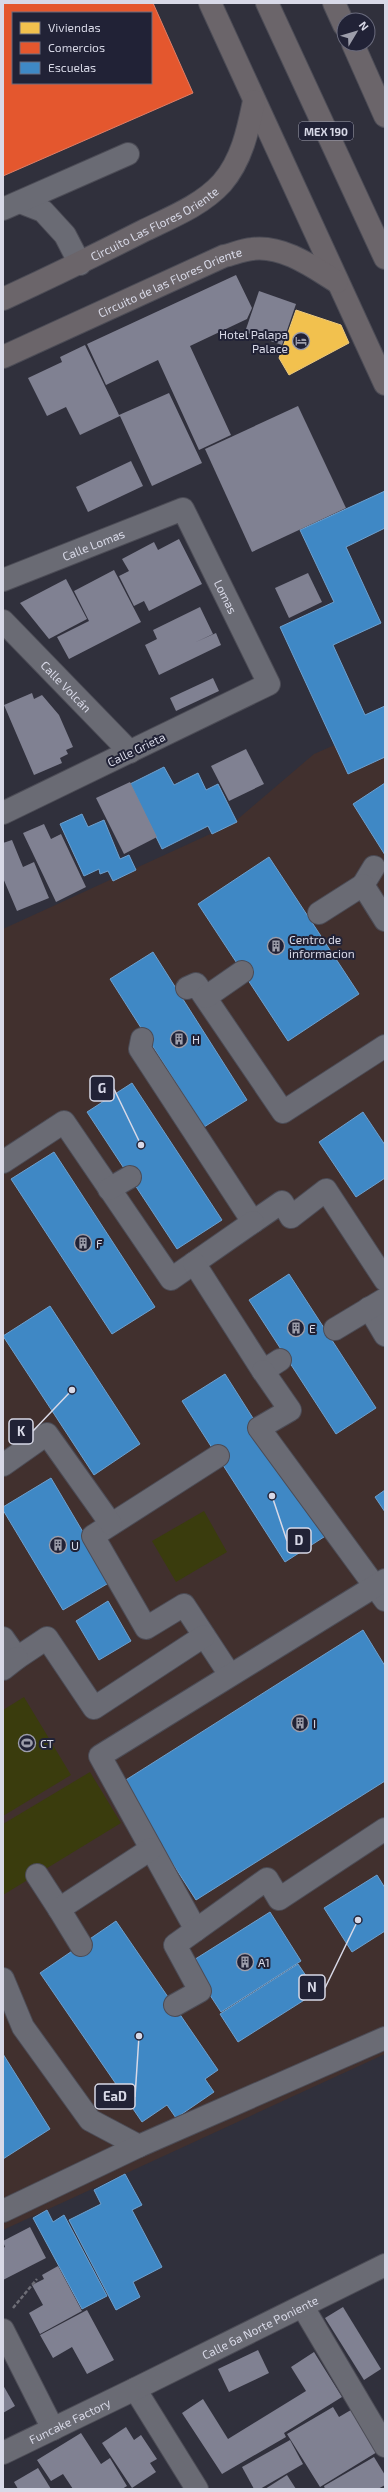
<svg xmlns="http://www.w3.org/2000/svg" width="388" height="2492" font-family="'Exo 2',sans-serif">
<style>
.education{fill:#41302e}
.green{fill:#3a3c0d}
.homes{fill:#f2c14e;stroke:#eac87c}
.shops{fill:#e4572e;stroke:#e07e66;fill-rule:evenodd}
.schools{fill:#3f88c5;stroke:#6da0cf}
.building{fill:#808192}
.lines{fill:none;stroke-linecap:round;stroke-linejoin:round}
.minor-casing{stroke:#4c4c56;stroke-width:24}
.major-casing{stroke:#4c4c56;stroke-width:24}
.path{stroke:#6d6d76;stroke-width:2.5;stroke-dasharray:4 2;stroke-linecap:butt}
.minor{stroke:#6a6b74;stroke-width:22}
.major{stroke:#6b656a;stroke-width:22}
.labels{text-anchor:middle;dominant-baseline:central;stroke-width:4;stroke-linejoin:round;paint-order:stroke}
.shield{fill:#212236;stroke:#a1a2b2;stroke-width:1}
.shield-label{font-size:11px;font-weight:bold;fill:#d8d9e7}
.street-label{font-size:12px;fill:#d8d9e7;stroke:#212236}
.poi-label{font-size:12px;fill:#d8d9e7;stroke:#212236;text-anchor:start}
.leader{fill:none;stroke:#d8d9e7;stroke-width:1.5}
.callout-dot{fill:#d8d9e7;stroke:#212236;stroke-width:1.5}
.callout{fill:#212236;stroke:#d8d9e7;stroke-width:1.5}
.callout-label{font-size:13px;text-anchor:middle;font-weight:bold;fill:#d8d9e7}
</style>
<rect width="100%" height="100%" fill="#30303c"/>
<!-- education -->
<polygon class="education" points="385,723 385,2054 3,2230 3,929 232,824 314,754"/>
<!-- green -->
<g class="green">
<polygon points="204,1511 227,1552 176,1582 152,1541"/>
<polygon points="24,1697 71,1775 3,1816 3,1710"/>
<polygon points="90,1772 121,1823 3,1895 3,1824"/>
</g>
<!-- homes -->
<polygon class="homes" points="296,310 341,325 349,343 289,375 279,358"/>
<!-- shops -->
<path class="shops" d="M3 3H153L193 93 3 176ZM13 13H151V83H13Z"/>
<!-- schools -->
<g class="schools">
<polygon points="385,491 385,528 346,547 381,623 333,645 365,715 385,706 385,757 348,774 280,627 334,602 300,530"/>
<polygon points="164,767 174,785 198,773 206,790 218,784 237,822 212,834 208,826 162,849 130,784"/>
<polygon points="385,783 385,855 353,804"/>
<polygon points="82,814 88,827 104,820 120,859 129,855 136,870 113,881 108,871 100,874 99,869 84,876 60,824"/>
<polygon points="269,857 359,994 288,1041 198,904"/>
<polygon points="153,952 247,1100 204,1127 110,979"/>
<polygon points="132,1083 222,1220 177,1249 87,1112"/>
<polygon points="363,1112 385,1145 385,1178 356,1197 319,1142"/>
<polygon points="54,1152 155,1307 112,1334 11,1179"/>
<polygon points="289,1274 376,1408 336,1434 249,1300"/>
<polygon points="50,1306 140,1444 94,1475 3,1336"/>
<polygon points="225,1374 327,1535 285,1562 182,1401"/>
<polygon points="51,1478 112,1581 63,1610 3,1510 3,1507"/>
<polygon points="385,1490 385,1512 375,1497"/>
<polygon points="108,1601 131,1641 99,1660 76,1621"/>
<polygon points="363,1630 385,1666 385,1781 196,1900 121,1783"/>
<polygon points="377,1875 385,1888 385,1931 352,1952 324,1908"/>
<polygon points="270,1912 301,1961 221,2012 189,1963"/>
<polygon points="116,1921 218,2070 205,2079 214,2092 176,2118 167,2105 142,2122 40,1973"/>
<polygon points="298,1964 317,1992 238,2042 220,2014"/>
<polygon points="3,2054 50,2129 3,2159"/>
<polygon points="125,2174 142,2205 132,2210 162,2267 133,2282 140,2297 116,2310 69,2220 101,2204 94,2190"/>
<polygon points="47,2210 53,2222 64,2215 107,2296 82,2309 33,2218"/>
</g>
<!-- building -->
<g class="building">
<polygon points="236,275 252,308 247,319 190,346 231,435 199,450 158,360 106,385 87,344"/>
<polygon points="259,291 296,304 282,345 245,332"/>
<polygon points="85,345 119,415 169,393 202,463 152,486 120,416 80,435 66,407 47,416 28,378 62,362 60,357"/>
<polygon points="298,406 346,508 252,552 205,449"/>
<polygon points="131,461 143,486 88,512 76,487"/>
<polygon points="179,539 202,584 149,611 144,601 134,606 119,576 129,571 122,559 154,542 158,550"/>
<polygon points="114,570 141,622 69,659 57,637 89,621 74,591"/>
<polygon points="308,573 322,602 289,618 275,588"/>
<polygon points="66,579 87,619 49,639 20,603"/>
<polygon points="200,607 213,634 196,642 216,633 221,645 159,675 145,645 157,639 153,630"/>
<polygon points="213,678 219,691 176,711 170,698"/>
<polygon points="32,693 34,699 42,695 59,715 73,747 66,750 68,754 60,758 62,763 34,775 4,705"/>
<polygon points="246,749 264,784 229,801 211,766"/>
<polygon points="130,782 157,837 124,854 96,798"/>
<polygon points="44,824 51,839 61,834 86,887 56,902 23,833"/>
<polygon points="12,840 23,867 34,862 49,898 17,911 3,878 3,843"/>
<polygon points="30,2227 46,2258 3,2280 3,2248 5,2247 3,2241"/>
<polygon points="58,2266 82,2311 40,2334 29,2313 43,2305 32,2285 44,2279 42,2275"/>
<polygon points="343,2307 381,2369 364,2380 325,2318"/>
<polygon points="87,2310 114,2360 87,2374 72,2347 53,2358 40,2335"/>
<polygon points="258,2350 269,2373 229,2392 218,2369"/>
<polygon points="314,2352 342,2397 284,2433 286,2437 222,2474 182,2413 203,2399 228,2439 306,2391 291,2367"/>
<polygon points="3,2385 15,2406 3,2413"/>
<polygon points="333,2407 339,2417 356,2407 382,2449 320,2487 287,2434"/>
<polygon points="126,2427 134,2440 141,2435 157,2459 150,2463 156,2472 132,2488 102,2443"/>
<polygon points="81,2433 101,2464 110,2458 127,2486 122,2489 73,2489 63,2474 51,2481 37,2460"/>
<polygon points="290,2440 303,2464 260,2489 254,2489 242,2467"/>
<polygon points="374,2457 385,2475 385,2485 378,2489 325,2489 324,2486"/>
<polygon points="38,2468 51,2489 18,2489 14,2482"/>
<polygon points="287,2475 296,2489 265,2489"/>
</g>
<g class="lines">
<!-- minor casing -->
<g class="minor-casing">
<g id="minor">
<polyline points="20,202 43,211 65,235 80,264"/>
<polyline points="3,209 128,154"/>
<path id="s1" d="M3 580 183 509 269 684 3 813"/>
<path id="s2" d="M3 621 130 752"/>
<polyline points="363,885 374,867"/>
<polyline points="319,913 363,885 385,920"/>
<polyline points="187,988 196,984 283,1112 385,1046"/>
<polyline points="206,997 242,972"/>
<polyline points="142,1039 140,1049 253,1222 282,1202 291,1217 326,1190 385,1280"/>
<polyline points="3,1162 64,1122 171,1279 253,1222"/>
<polyline points="109,1189 130,1177"/>
<polyline points="194,1263 263,1371 280,1360"/>
<polyline points="369,1308 385,1335"/>
<polyline points="335,1329 385,1299"/>
<polyline points="263,1371 290,1410 259,1428 385,1600"/>
<polyline points="218,1456 93,1536 146,1628 184,1605 230,1675"/>
<polyline points="3,1465 47,1434 111,1524"/>
<polyline points="3,1638 17,1658 47,1638 94,1708 204,1636"/>
<polyline points="3,1669 17,1658"/>
<polyline points="37,1875 59,1909"/>
<polyline points="196,1930 100,1756 385,1580"/>
<polyline points="81,1945 59,1909 151,1849"/>
<polyline points="3,1979 23,2027 90,2120 139,2146"/>
<polyline points="175,2005 200,1991 175,1945 267,1879 279,1899 385,1829"/>
<polyline points="3,2211 139,2146 385,2038"/>
<polyline points="303,2307 385,2446"/>
<polyline points="3,2330 53,2429"/>
<polyline points="135,2389 197,2489"/>
<path id="s3" d="M3 2453 135 2389 385 2265"/>
</g>
</g>
<!-- major casing -->
<g class="major-casing">
<g id="major">
<polyline points="210,3 385,384"/>
<polyline points="267,3 385,258"/>
<polyline points="334,3 344,25"/>
<polyline points="353,44 385,116"/>
<path id="s4" d="M3 299C51 277 98 254 145 230 172 217 202 205 222 183 242 160 248 130 254 101"/>
<path id="s5" d="M3 357 224 256C233 254 242 250 252 249 283 245 313 267 337 282"/>
</g>
</g>
<!-- path -->
<polyline class="path" points="13,2308 37,2279"/>
<!-- minor -->
<use href="#minor" class="minor"/>
<!-- major -->
<use href="#major" class="major"/>
</g>
<!-- icons -->
<defs>
<g id="hotel-ring" transform="scale(0.9)"><circle r="9.5" fill="#212236" stroke="#9d9eab" stroke-width="1.5"/><path d="M-6-4.5h1.5V1H6V5H4.5V3h-9V5H-6ZM-4 0a1.8 1.8 0 1 1 3.6 0ZM.5 0V-2.5h3Q6-2.5 6 0Z" fill="#9d9eab"/></g>
<g id="building-ring" transform="scale(0.9)"><circle r="9.5" fill="#212236" stroke="#9d9eab" stroke-width="1.5"/><path d="M-4-6H4V6H1V3H-1V6H-4ZM-2.5-4.3h1.7v1.8h-1.7ZM.8-4.3h1.7v1.8H.8ZM-2.5-1h1.7V.8h-1.7ZM.8-1h1.7V.8H.8Z" fill="#9d9eab"/></g>
<g id="stadium-ring" transform="scale(0.9)"><circle r="9.5" fill="#212236" stroke="#9d9eab" stroke-width="1.5"/><path d="M0-5a6.5 5 0 1 0 0 10a6.5 5 0 1 0 0-10ZM-3.5-1.8h7v3.6h-7Z" fill="#9d9eab"/></g>
</defs>
<g fill-rule="evenodd">
<use href="#hotel-ring" x="301" y="341"/>
<use href="#building-ring" x="276" y="946"/>
<use href="#building-ring" x="179" y="1039"/>
<use href="#building-ring" x="83" y="1243"/>
<use href="#building-ring" x="296" y="1328"/>
<use href="#building-ring" x="58" y="1545"/>
<use href="#building-ring" x="300" y="1723"/>
<use href="#stadium-ring" x="27" y="1743"/>
<use href="#building-ring" x="245" y="1962"/>
</g>
<g class="labels">
<!-- shield labels -->
<rect class="shield" x="299" y="122" width="54" height="18" rx="3"/>
<g class="shield-label">
<text x="326" y="131">MEX 190</text>
</g>
<!-- street labels -->
<g class="street-label">
<text stroke="none"><textPath href="#s4" startOffset="169">Circuito Las Flores Oriente</textPath></text>
<text stroke="none"><textPath href="#s5" startOffset="183">Circuito de las Flores Oriente</textPath></text>
<text stroke="none"><textPath href="#s1" startOffset="97">Calle Lomas</textPath></text>
<text stroke="none"><textPath href="#s1" startOffset="291">Lomas</textPath></text>
<text stroke="none"><textPath href="#s2" startOffset="91">Calle Volcán</textPath></text>
<text transform="translate(136 749) rotate(-26)">Calle Grieta</text>
<text stroke="none"><textPath href="#s3" startOffset="286">Calle 6a Norte Poniente</textPath></text>
<text stroke="none"><textPath href="#s3" startOffset="74">Funcake Factory</textPath></text>
</g>
<!-- poi labels -->
<g class="poi-label">
<text x="288" y="334" text-anchor="end">Hotel Palapa<tspan x="288" dy="14">Palace</tspan></text>
<text x="289" y="939">Centro de<tspan x="289" dy="14">informacion</tspan></text>
<text x="192" y="1039">H</text>
<text x="96" y="1243">F</text>
<text x="309" y="1328">E</text>
<text x="71" y="1545">U</text>
<text x="313" y="1723">I</text>
<text x="40" y="1743">CT</text>
<text x="258" y="1962">A1</text>
</g>
</g>
<!-- callouts -->
<path class="leader" d="M141 1145L114 1089M72 1390L33 1431M272 1496L287 1541M358 1920L325 1988M139 2036L135 2097"/>
<g class="callout-dot">
<circle cx="141" cy="1145" r="4"/>
<circle cx="72" cy="1390" r="4"/>
<circle cx="272" cy="1496" r="4"/>
<circle cx="358" cy="1920" r="4"/>
<circle cx="139" cy="2036" r="4"/>
</g>
<g class="callout">
<rect x="90" y="1076" width="24" height="25" rx="4"/>
<rect x="9" y="1419" width="24" height="25" rx="4"/>
<rect x="287" y="1528" width="24" height="25" rx="4"/>
<rect x="299" y="1975" width="26" height="25" rx="4"/>
<rect x="95" y="2084" width="40" height="25" rx="4"/>
</g>
<g class="callout-label">
<text x="102" y="1093">G</text>
<text x="21" y="1436">K</text>
<text x="299" y="1545">D</text>
<text x="312" y="1992">N</text>
<text x="115" y="2101">EaD</text>
</g>
<!-- border -->
<rect width="388" height="2492" fill="none" stroke="#d8d9e7" stroke-width="8"/>
<!-- legend -->
<rect x="12" y="12" width="140" height="72" fill="#212236" stroke="#6a6b7d"/>
<rect x="20" y="22" width="20" height="12" fill="#f2c14e" stroke="#6a6b7d"/>
<text x="48" y="32" font-size="12" fill="#d8d9e7">Viviendas</text>
<rect x="20" y="42" width="20" height="12" fill="#e4572e" stroke="#6a6b7d"/>
<text x="48" y="52" font-size="12" fill="#d8d9e7">Comercios</text>
<rect x="20" y="62" width="20" height="12" fill="#3f88c5" stroke="#6a6b7d"/>
<text x="48" y="72" font-size="12" fill="#d8d9e7">Escuelas</text>
<!-- north arrow -->
<g transform="translate(356 32) rotate(52)"><circle r="19" fill="#212236" stroke="#6a6b7d"/>
<path d="M0-3L7 15L0 10L-7 15Z" fill="#9d9eab"/>
<text y="-6" font-size="11" font-weight="bold" text-anchor="middle" fill="#d8d9e7">N</text>
</g>
</svg>
